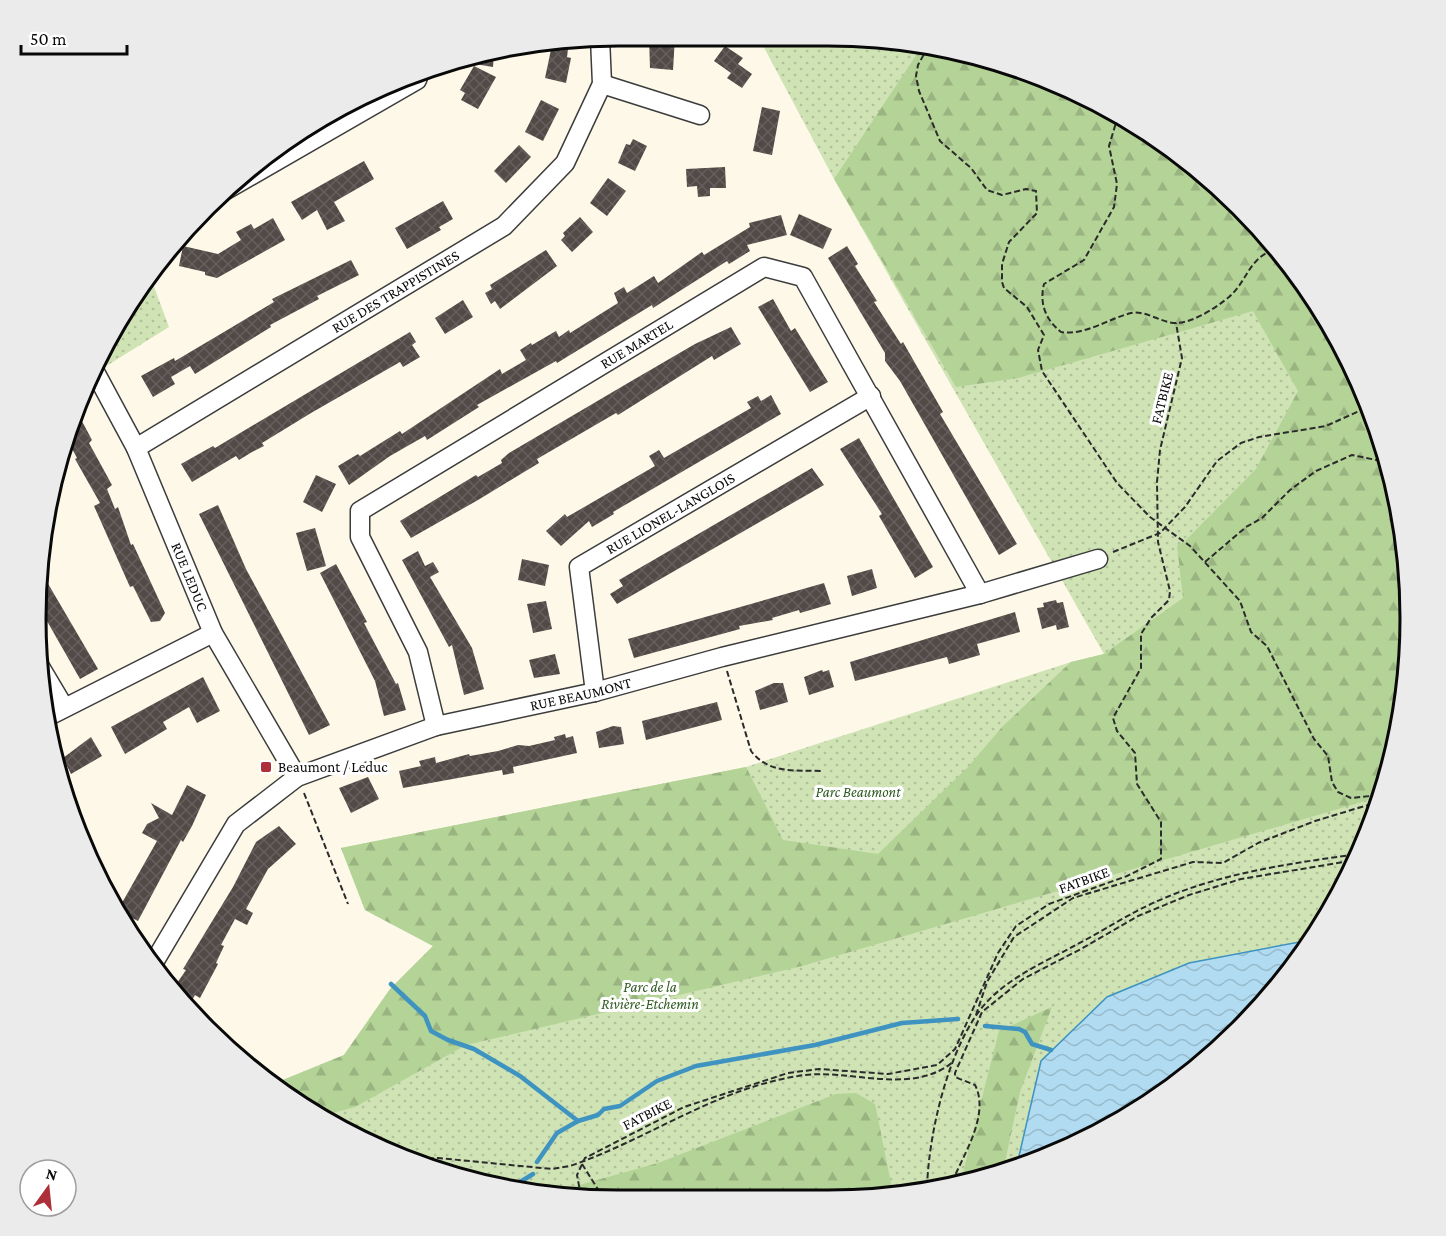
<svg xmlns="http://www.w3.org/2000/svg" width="1446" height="1236" font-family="'Crimson Pro',serif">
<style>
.green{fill:url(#green-dots)}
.forest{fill:url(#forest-firs)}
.water{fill:url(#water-waves);stroke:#3e93c1;stroke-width:1.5}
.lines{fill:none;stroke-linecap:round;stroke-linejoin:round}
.stream{stroke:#3e93c1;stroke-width:4.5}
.building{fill:url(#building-cross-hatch)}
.minor-casing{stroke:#3c3c3c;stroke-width:21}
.path{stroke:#2b2b2b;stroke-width:2;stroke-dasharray:6 3;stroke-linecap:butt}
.minor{stroke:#fff;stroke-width:18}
.poi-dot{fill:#ac2f3a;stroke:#fff;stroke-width:2}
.labels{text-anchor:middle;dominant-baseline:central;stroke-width:6;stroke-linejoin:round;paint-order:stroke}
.street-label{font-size:15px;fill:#090909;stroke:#fff}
.poi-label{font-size:15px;fill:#090909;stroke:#fff;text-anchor:start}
.park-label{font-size:15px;font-style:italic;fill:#2f5a21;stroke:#fff}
.rim{fill:none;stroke:#090909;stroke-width:3}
</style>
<defs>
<pattern id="green-dots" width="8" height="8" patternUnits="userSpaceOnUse" patternTransform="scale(1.5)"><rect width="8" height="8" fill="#cfe3b5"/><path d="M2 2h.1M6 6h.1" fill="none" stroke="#b0c19a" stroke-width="1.8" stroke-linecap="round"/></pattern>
<pattern id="forest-firs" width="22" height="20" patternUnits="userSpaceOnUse" patternTransform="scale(1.5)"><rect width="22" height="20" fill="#b4d396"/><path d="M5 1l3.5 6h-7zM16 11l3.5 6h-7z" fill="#99b480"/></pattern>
<pattern id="water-waves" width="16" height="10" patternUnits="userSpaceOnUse" patternTransform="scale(1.5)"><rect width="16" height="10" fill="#b1dbf0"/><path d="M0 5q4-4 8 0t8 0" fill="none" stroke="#97bbcc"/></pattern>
<pattern id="building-cross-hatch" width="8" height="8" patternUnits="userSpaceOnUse" patternTransform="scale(1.5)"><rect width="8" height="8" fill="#514a47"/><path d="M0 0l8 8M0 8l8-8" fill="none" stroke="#655f5d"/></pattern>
</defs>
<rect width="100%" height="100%" fill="#fdf8e8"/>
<!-- green -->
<g class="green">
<polygon points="759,38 904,41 1015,67 1086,96 1183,156 1266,235 1332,327 1379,431 1405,542 1409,656 1390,768 1350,875 1290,972 1119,1122 1015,1169 866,1199 618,1200 504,1189 396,1156 294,1102 273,1084 344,1055 390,989 433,946 365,910 341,848 746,767 1071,662 1104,654 834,179"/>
<polygon points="150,276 169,327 95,373 94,370 134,294"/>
</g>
<!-- forest -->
<g class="forest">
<polygon points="923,45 1015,67 1086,96 1183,156 1266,235 1332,327 1379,431 1405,542 1409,656 1390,768 1379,797 802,966 466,1045 355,1107 321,1116 294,1102 273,1084 344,1055 390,989 433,946 365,910 341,848 746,767 783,840 878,854 968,767 1002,727 1071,662 1104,654 1183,598 1177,545 1185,541 1256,469 1298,391 1253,311 1018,378 956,387 834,179"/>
<polygon points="1052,1007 1020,1092 1003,1171 961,1180 999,1031"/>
<polygon points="856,1093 875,1104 893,1193 866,1199 618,1200 551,1193 658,1163 836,1094"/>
</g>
<!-- water -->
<path class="water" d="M1310 940C1265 1012 1193 1078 1120 1121 1088 1141 1050 1153 1016 1169L1041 1061 1107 997 1189 963Z"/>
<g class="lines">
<!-- stream -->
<g class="stream">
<polyline points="391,984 425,1016 431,1031 448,1040 474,1049 520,1076 578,1121"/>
<polyline points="985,1026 1019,1029 1025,1032 1032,1044 1051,1050"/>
<polyline points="537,1162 557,1133 578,1121 598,1115 604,1109 620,1106 657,1081 696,1066 815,1045 902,1023 958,1019"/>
<polyline points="494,1186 517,1184 533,1174"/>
</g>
</g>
<!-- building -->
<g class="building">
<polygon points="649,37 675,37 673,70 650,68"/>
<polygon points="569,42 567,57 571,58 566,83 545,78 552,45"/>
<polygon points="725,46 743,58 738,64 752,74 742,88 727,78 731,73 714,61"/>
<polygon points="494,52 493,67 475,64 481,54"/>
<polygon points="474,66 496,77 478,109 461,100 465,93 460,90"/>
<polygon points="541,100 559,109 543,141 525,132"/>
<polygon points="762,107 780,111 772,155 753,151"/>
<polygon points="633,139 647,146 635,171 618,163 626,144 630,145"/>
<polygon points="519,145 531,157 506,183 494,171"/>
<polygon points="364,161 374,179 334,202 345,221 327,230 317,210 302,220 291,202"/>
<polygon points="725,167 726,188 710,188 710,196 698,197 697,186 687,187 686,169"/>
<polygon points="608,178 626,191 607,216 590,203"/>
<polygon points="443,201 453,219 439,227 441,230 407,249 395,228"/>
<polygon points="799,214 832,229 823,249 790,235"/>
<polygon points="781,215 787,235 747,245 750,251 729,264 727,261 653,308 652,305 557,363 556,361 477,405 479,407 427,440 425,436 390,456 349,485 338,466 358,454 360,456 400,431 402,434 500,369 502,374 526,360 520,350 531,343 532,345 556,331 559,337 569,330 570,333 618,303 614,293 624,287 627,293 654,276 658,283 702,252 704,255 750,227 749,223"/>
<polygon points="580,217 593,232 572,252 561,240 565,236 563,233"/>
<polygon points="273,218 285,240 217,278 205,275 205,272 179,266 183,246 218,254 241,240 236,232 251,224 254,229"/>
<polygon points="847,246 858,264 855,266 877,301 874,302 901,344 903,342 943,412 940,414 1017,544 999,555 900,381 885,361 885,353 828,258"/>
<polygon points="546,250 557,266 500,309 495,301 491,304 485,293 492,289 490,285"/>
<polygon points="351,260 359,275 317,296 319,299 270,325 271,327 195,374 190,366 171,377 175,384 153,397 141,376 174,358 175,361 229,329 274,302 272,299"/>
<polygon points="773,299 791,331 795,328 828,382 810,392 758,307"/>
<polygon points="463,300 473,317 445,334 435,318"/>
<polygon points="731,327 741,344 714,360 712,356 618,415 616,413 537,459 539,463 478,500 411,538 400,521 476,475 478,477 502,463 501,460 509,453 628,383 695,344"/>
<polygon points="410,332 416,342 412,345 420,357 403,367 400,362 311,413 262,443 264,446 252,452 239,460 236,456 192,482 181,464 213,446 215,448"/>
<polygon points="771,395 781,414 613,512 614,514 592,527 589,521 561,546 546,531 565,514 567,517 655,466 649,456 659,450 664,458 751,408 747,402 758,396 761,401"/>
<polygon points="76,410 92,440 89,443 112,485 107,489 115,509 118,507 131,545 133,544 165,613 160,621 151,622 133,586 130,587 94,506 100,503 75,459 77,458 68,441"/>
<polygon points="859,438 933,567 915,578 879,516 882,514 840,449"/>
<polygon points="812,468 824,485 617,604 610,594 623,586 619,580"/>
<polygon points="316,475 336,484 322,512 303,502"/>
<polygon points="218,505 246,569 330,725 309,735 199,514"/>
<polygon points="315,528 326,566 307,571 296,533"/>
<polygon points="418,551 425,566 433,562 439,572 430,577 472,648 484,689 464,695 452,645 449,647 402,560"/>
<polygon points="522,559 549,565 545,586 518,580"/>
<polygon points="336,564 367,622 364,623 396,684 398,683 406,710 384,716 375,681 320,573"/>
<polygon points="872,569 877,588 852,596 847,576"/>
<polygon points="40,570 98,669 80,679 39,607"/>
<polygon points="824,583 831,604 800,613 799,610 772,618 773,620 739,626 740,629 634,658 628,639"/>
<polygon points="1056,600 1057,603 1063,602 1069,627 1057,630 1056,625 1042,629 1037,608 1044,607 1043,603"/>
<polygon points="546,601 552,629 533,633 527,604"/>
<polygon points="1015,612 1020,632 977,644 980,655 949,664 947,657 855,681 850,662"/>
<polygon points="555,654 560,674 534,678 529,660"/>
<polygon points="822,670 823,672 829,670 834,687 809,695 804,677"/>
<polygon points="203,677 220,711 197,723 189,707 163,722 167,729 125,754 111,727"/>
<polygon points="774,683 783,683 788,702 760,710 755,691"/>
<polygon points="717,702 722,720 646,740 642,721"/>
<polygon points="613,726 621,727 624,744 599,748 596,732"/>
<polygon points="565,734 566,738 573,736 577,753 513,767 514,773 503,775 502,770 403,788 399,771 421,766 419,761 435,757 436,763 469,754 470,756 498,751 518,745 529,746 555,740 554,737"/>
<polygon points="91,737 102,756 71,774 63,758"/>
<polygon points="368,777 379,799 351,813 339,788"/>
<polygon points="187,785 206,795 192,826 183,842 181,840 138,921 132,918 127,927 118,910 157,841 142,833 147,824 159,818 151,803 172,815"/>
<polygon points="279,826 296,844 268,869 246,909 253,913 247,925 235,919 221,945 224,946 216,963 218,964 200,998 195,995 188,1007 173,989 186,970 183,969 233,887 256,842"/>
</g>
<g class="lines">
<!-- minor casing -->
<g class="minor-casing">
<g id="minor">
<polyline points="602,84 700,115"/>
<polyline points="226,190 417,80 419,74"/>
<path id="s1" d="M94 370 136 448 213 633 297 777"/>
<path id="s2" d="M136 448 504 226 565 163 602 84 600 38"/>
<polyline points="39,665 64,707"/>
<path id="s3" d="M595 692 579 567 871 396"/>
<polyline points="49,716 213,633"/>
<path id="s4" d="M436 726 418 652 360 537V511L764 267 803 277 980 594"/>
<path id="s5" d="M153 964 236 824 297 777 436 726 595 692 722 657 980 594 1098 559"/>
</g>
</g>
<!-- path -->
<g class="path">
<polyline points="928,47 918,65 916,76 919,91 940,141 971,168 987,190 1002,195 1026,189 1036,191 1037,213 1009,242 1002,264 1002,282 1004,288 1027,307 1044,335 1038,350 1042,371 1117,483 1150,517 1190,546 1240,601 1251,632 1267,646 1314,739 1328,756 1332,782 1338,792 1351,798 1380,795"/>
<path d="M1118 116 1109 146 1117 184 1114 207 1084 260 1044 284C1039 304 1046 320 1061 332 1084 336 1108 319 1131 313 1146 310 1161 323 1176 323 1193 323 1217 307 1229 297 1249 279 1248 258 1276 249"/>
<polyline points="1113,552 1160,533 1185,507 1217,461 1241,443 1259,437 1326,426 1368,407"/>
<polyline points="1205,562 1246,527 1262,518 1290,490 1316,471 1352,455 1386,462"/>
<path d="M727 671 751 751C769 774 794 770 821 771"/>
<polyline points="304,793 348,904"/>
<polyline points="976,1015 987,982 1014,937 1073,898 1193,862 1223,863 1258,843 1315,821 1378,802"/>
<path d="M410 1160 438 1158 552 1169 570 1166C647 1140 715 1089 798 1076 847 1067 910 1097 953 1062"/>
<polyline points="582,1164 604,1199"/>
<path d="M952 1182C964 1154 990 1114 975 1085L955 1077V1073L982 1012 1023 979 1081 949 1138 916 1189 895 1241 879 1356 860"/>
<path d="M927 1187C929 1134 946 1061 975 1017 998 982 1039 965 1074 946 1105 930 1134 910 1167 897 1227 872 1294 863 1358 854"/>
<polyline points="581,1196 577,1175 585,1158 684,1107 788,1073 819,1069 888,1074 937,1065 955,1049 998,953 1016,926 1049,904 1127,876 1161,859 1161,822 1137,784 1135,753 1117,731 1113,718 1141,668 1141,634 1151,618 1169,600 1170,591 1158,542 1157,482 1160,450 1182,358 1176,323"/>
</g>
<!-- minor -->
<use href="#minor" class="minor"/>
</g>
<!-- markers -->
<rect class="poi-dot" x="260" y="761" width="12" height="12" rx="3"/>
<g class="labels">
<!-- street labels -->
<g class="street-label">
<text stroke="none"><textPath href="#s2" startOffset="303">RUE DES TRAPPISTINES</textPath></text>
<text stroke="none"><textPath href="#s4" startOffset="554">RUE MARTEL</textPath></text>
<text transform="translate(1162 398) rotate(-76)">FATBIKE</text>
<text stroke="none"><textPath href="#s3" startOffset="232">RUE LIONEL-LANGLOIS</textPath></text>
<text stroke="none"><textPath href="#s1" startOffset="228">RUE LEDUC</textPath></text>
<text stroke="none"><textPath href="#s5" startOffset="536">RUE BEAUMONT</textPath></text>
<text transform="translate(1084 880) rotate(-20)">FATBIKE</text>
<text transform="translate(647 1114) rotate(-27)">FATBIKE</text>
</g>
<!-- poi labels -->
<g class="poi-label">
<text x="278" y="767">Beaumont / Leduc</text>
</g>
<!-- park labels -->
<g class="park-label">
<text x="858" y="792">Parc Beaumont</text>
<text x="650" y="987">Parc de la<tspan x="650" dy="17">Rivière-Etchemin</tspan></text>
</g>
</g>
<!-- crop -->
<path d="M0 0H1446V1236H0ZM618 46H828A572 572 0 0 1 1400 618V618A572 572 0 0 1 828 1190H618A572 572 0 0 1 46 618V618A572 572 0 0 1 618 46Z" fill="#ebebeb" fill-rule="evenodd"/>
<path class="rim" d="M618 46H828A572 572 0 0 1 1400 618V618A572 572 0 0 1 828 1190H618A572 572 0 0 1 46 618V618A572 572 0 0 1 618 46Z"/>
<!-- north arrow -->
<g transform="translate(48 1188) rotate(15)"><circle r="28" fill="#ffffff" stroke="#9d9d9d" stroke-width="1.5"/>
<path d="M0-4.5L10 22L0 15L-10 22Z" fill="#ac2f3a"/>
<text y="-9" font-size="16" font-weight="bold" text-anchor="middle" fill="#090909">N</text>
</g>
<!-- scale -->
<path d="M21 45v9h106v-9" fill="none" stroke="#090909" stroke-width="3"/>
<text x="30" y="45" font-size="18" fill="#090909" stroke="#ffffff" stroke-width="4.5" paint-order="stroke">50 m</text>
</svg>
